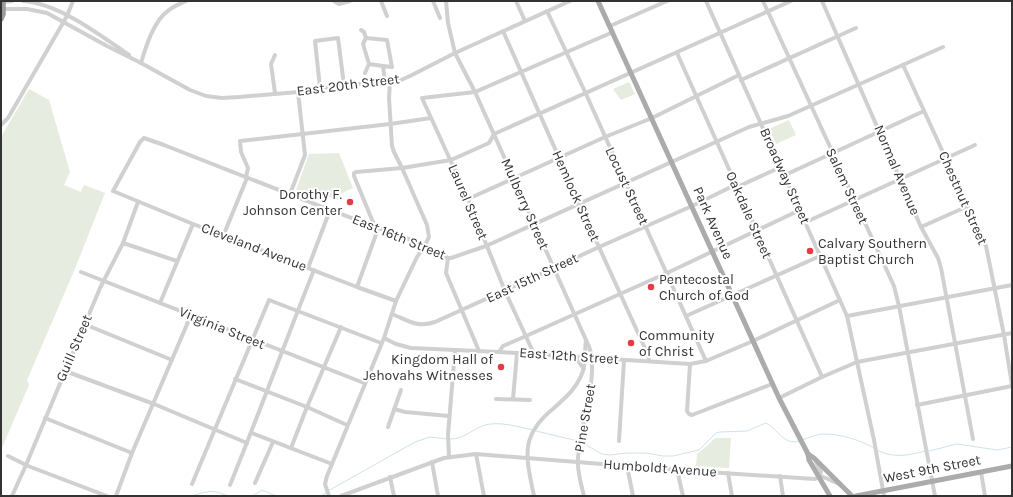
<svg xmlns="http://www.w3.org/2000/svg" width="1013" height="497" font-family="Karla,sans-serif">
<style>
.green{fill:#e6ecdf}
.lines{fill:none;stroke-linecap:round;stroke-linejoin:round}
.stream{stroke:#cfe2ee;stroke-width:1}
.minor{stroke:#d0d0d0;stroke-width:4}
.major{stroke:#ababab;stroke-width:5}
.highway{stroke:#9a9a9a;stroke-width:5.5}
.poi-dot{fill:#e63946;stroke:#fff;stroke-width:1.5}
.labels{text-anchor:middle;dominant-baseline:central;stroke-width:4;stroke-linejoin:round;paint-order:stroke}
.street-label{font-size:14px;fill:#333;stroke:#fff}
.poi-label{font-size:14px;fill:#333;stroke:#fff;text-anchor:start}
</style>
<rect width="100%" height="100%" fill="#fff"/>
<!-- green -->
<g class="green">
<polygon points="629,82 635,94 621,100 613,89"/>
<polygon points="29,89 49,100 70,172 64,185 81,192 84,185 105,193 74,271 27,380 29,385 1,450 1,137"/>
<polygon points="789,120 796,135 776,144 769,129"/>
<polygon points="339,153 353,188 340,194 341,201 320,193 316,202 295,193 309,154"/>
<polygon points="715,438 731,438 729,468 696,466 697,454 708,445"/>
</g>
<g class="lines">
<!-- stream -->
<g class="stream">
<polyline points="536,431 578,441"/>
<path d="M450 439C463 440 474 428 485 425 500 421 519 427 533 430"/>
<path d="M802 440C809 438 817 434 824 434 841 434 860 440 874 448"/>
<path d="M581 442 602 454 610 455 626 453H646L663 456H673L699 450 716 433 720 432 747 431 766 423C778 429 784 446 799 441"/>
<path d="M877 450C894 459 908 455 926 451"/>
<polyline points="929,451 957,444 997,450 1012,447"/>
<polyline points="328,491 415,442 430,437 447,439"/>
<path d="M191 496C209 491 211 489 228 496"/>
<polyline points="252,496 262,490 276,496"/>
<polyline points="321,496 326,493"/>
</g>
<!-- minor -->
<g class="minor">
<path d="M23 1C58 3 100 35 129 55"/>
<polyline points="334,1 339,4 350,1"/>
<polyline points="381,1 387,16"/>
<polyline points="433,1 440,18"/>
<path d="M446 1 448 23 455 53 475 92 586 340C584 352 587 364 581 376 575 390 565 398 554 408 519 436 526 457 534 496"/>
<polyline points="516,1 525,21"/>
<polyline points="706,1 847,316 874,440 884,496"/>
<polyline points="763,1 894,286 899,306 935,496"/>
<polyline points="822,1 921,227 938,258 941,268 973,439"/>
<polyline points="2,2 12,1"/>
<polyline points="1,9 27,9 47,13 107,46 141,63 190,90 206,96 222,98 239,97 298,92 344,85 390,82 401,80 410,76 455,53 570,1"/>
<polyline points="547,11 586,94 706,361"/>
<polyline points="610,26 667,1"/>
<polyline points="361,30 364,32 366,38"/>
<polyline points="503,31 579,203 648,355 649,361"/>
<polyline points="366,38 387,40 392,67 383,66 385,82"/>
<polyline points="366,38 363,44 369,64 383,66"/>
<polyline points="677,53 822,377"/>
<path d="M141 63C146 46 154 20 169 10 174 6 180 4 186 1"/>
<polyline points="903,65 986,246 1004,335 1012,385"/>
<polyline points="365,73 369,64"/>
<polyline points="741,80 856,28"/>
<polyline points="320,88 315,41 338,38 344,85"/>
<polyline points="275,93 271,64 275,55"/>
<polyline points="1,125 8,118 67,16 73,1"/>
<polyline points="785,175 924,111"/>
<polyline points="246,177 248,168 241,152 240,141 390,124 431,118"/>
<polyline points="290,194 305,155 298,92"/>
<polyline points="468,199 605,137 652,118 739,75"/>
<polyline points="806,222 975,145"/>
<polyline points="375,227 354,176 354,173 356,172 402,168 451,160 489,143 494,134 791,1"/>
<polyline points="921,227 968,206"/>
<polyline points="224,234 247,178"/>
<polyline points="123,243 177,261"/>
<polyline points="448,258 446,273 479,351"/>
<polyline points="308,268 330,210"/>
<polyline points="81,272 364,383"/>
<polyline points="357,287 378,229"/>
<polyline points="396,301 357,287 193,224 113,191 140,142 144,138 164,145 330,210 425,245 448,258 451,258 486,246 749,127 788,116 943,47"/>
<polyline points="160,303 193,224"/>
<path d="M392 314C409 321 417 328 435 322L554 268 599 247 692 206 731 187H737L781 167"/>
<polyline points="686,316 820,256"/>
<polyline points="847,316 1012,285"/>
<polyline points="84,324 172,360"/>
<polyline points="384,338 396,344 411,348 499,352 690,364 706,361 753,341 840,300"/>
<polyline points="499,352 503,346 526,336 667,273 800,210"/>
<polyline points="534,354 505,291 468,199 422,98 475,92 613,32"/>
<polyline points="575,357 584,369"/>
<polyline points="690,364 687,411 689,414 692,415 772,384"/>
<polyline points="65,371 154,404 247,443"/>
<polyline points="235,379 307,407 347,425"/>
<polyline points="779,398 822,377 857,362 1012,333"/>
<polyline points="496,399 530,400"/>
<polyline points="513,399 517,353"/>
<polyline points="917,405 1012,386"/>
<polyline points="394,409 405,412 449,416"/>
<polyline points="45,418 132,453"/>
<polyline points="388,427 401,390"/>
<polyline points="252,433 332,464"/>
<polyline points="619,441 624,360"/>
<polyline points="291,448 307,407 341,327"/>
<polyline points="476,454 484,496"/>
<polyline points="8,456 28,466 107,496"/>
<polyline points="449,457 448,435 455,350"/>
<polyline points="432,462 438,496"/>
<polyline points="816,462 821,472 819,477"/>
<polyline points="627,466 633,496"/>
<polyline points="677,470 683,496"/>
<polyline points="981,472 985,496"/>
<polyline points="728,473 732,496"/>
<polyline points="780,476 783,496"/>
<polyline points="390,477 394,496"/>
<polyline points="255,483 273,442"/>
<polyline points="192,484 269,300 381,343"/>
<path d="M230 485C259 414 285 342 314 270"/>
<polyline points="12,496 26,465 100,288 123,243 138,202"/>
<polyline points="116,496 132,453 191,315"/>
<polyline points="329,496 325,484 327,476 384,338 396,301 417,257 425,245 429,237 427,225 402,168 394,152 392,146 389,98 390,82"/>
<polyline points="341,496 444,458 476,454 677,470 815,479 821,476 839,484"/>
<path d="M584 496C581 484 577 471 578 459 579 427 603 368 586 340"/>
</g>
<!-- major -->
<g class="major">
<polyline points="598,1 779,398 808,454 809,460 830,496"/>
<polyline points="808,454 814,458 852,496"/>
<polyline points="856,496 1012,466"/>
</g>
<!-- highway -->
<polyline class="highway" points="1,19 3,14 3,1"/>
</g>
<!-- markers -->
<g class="poi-dot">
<circle cx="350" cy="202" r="4"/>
<circle cx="810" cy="251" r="4"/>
<circle cx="651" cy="287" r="4"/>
<circle cx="631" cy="343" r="4"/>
<circle cx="501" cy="367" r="4"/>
</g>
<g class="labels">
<!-- street labels -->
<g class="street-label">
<text transform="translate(348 85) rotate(-7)">East 20th Street</text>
<text transform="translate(897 170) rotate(67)">Normal Avenue</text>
<text transform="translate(785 176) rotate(66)">Broadway Street</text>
<text transform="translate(627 186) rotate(65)">Locust Street</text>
<text transform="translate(847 186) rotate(65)">Salem Street</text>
<text transform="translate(576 196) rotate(66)">Hemlock Street</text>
<text transform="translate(963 198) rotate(66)">Chestnut Street</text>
<text transform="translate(468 202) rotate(67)">Laurel Street</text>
<text transform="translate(525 204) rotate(66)">Mulberry Street</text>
<text transform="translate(749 215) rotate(66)">Oakdale Street</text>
<text transform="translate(713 223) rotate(66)">Park Avenue</text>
<text transform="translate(399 237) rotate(22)">East 16th Street</text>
<text transform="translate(254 247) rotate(21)">Cleveland Avenue</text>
<text transform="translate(532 278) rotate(-25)">East 15th Street</text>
<text transform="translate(222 328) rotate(22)">Virginia Street</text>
<text transform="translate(74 348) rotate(-67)">Guill Street</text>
<text transform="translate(569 356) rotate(4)">East 12th Street</text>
<text transform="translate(585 418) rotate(-80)">Pine Street</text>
<text transform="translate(660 468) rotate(4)">Humboldt Avenue</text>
<text transform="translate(932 469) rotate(-11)">West 9th Street</text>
</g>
<!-- poi labels -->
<g class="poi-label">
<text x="342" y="194" text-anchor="end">Dorothy F.<tspan x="342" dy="16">Johnson Center</tspan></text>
<text x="818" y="243">Calvary Southern<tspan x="818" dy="16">Baptist Church</tspan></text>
<text x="659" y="279">Pentecostal<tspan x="659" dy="16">Church of God</tspan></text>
<text x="639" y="335">Community<tspan x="639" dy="16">of Christ</tspan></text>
<text x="493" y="359" text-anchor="end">Kingdom Hall of<tspan x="493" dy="16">Jehovahs Witnesses</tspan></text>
</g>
</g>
<!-- border -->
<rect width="1013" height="497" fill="none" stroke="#333333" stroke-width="4"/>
</svg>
